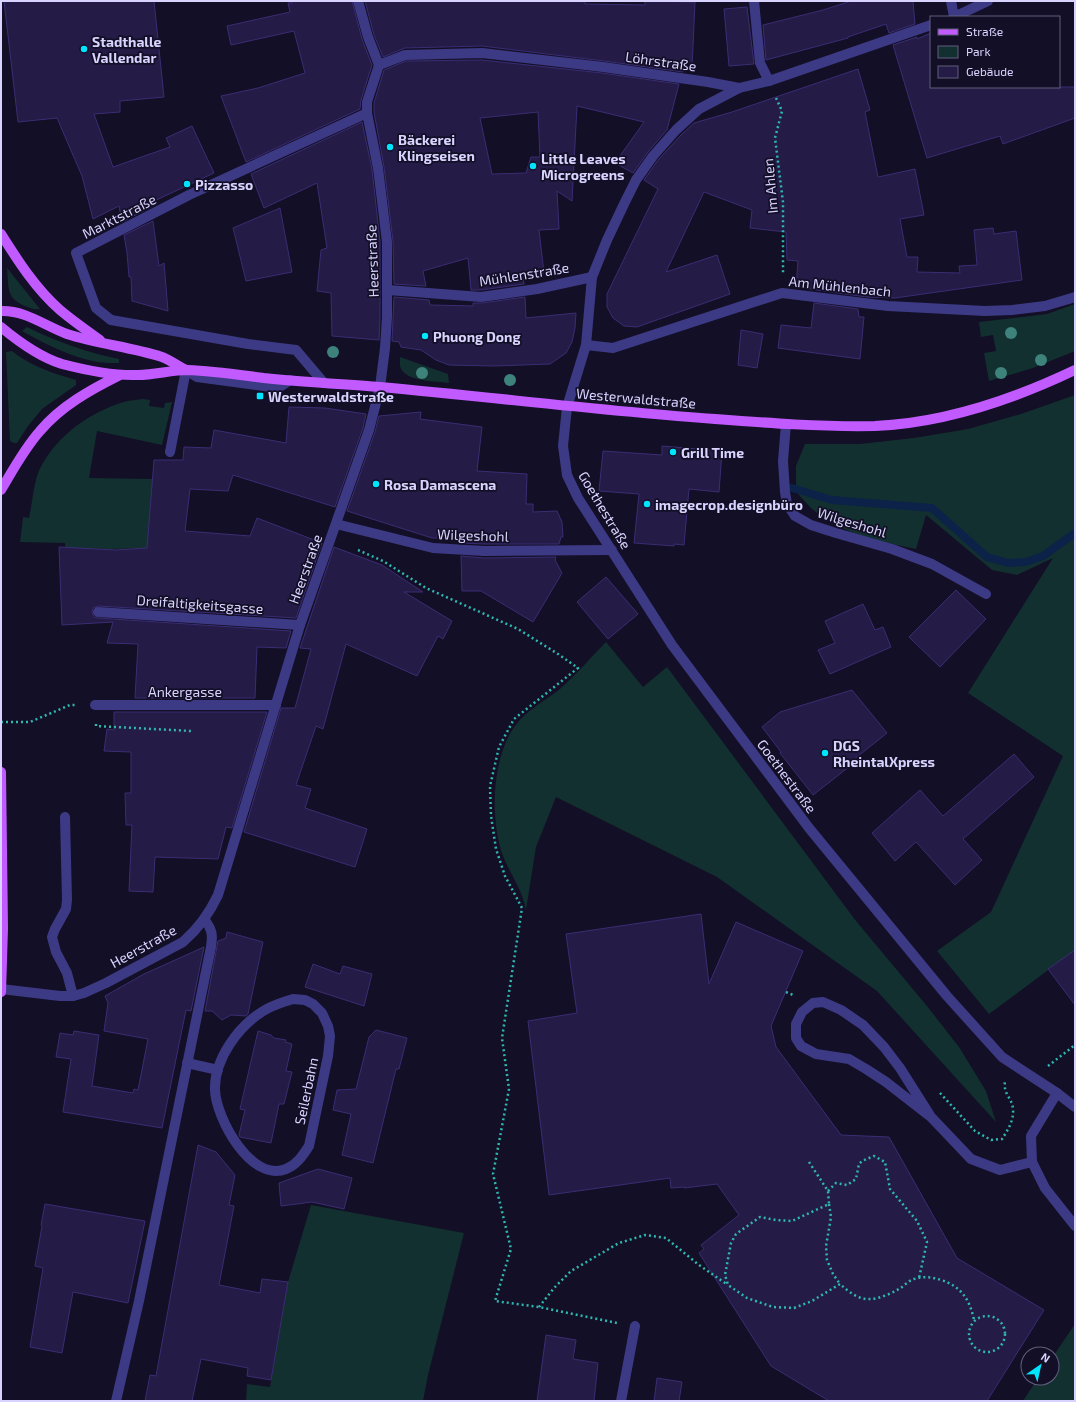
<svg xmlns="http://www.w3.org/2000/svg" width="1076" height="1402" font-family="'Exo 2',sans-serif">
<style>
.green{fill:#12302f}
.lines{fill:none;stroke-linecap:round;stroke-linejoin:round}
.stream{stroke:#0c2248;stroke-width:8}
.building{fill:#241b47;stroke:#3b2d73;fill-rule:evenodd}
.path{stroke:#2fb8b0;stroke-width:2.5;stroke-dasharray:2 3;stroke-linecap:butt}
.minor{stroke:#3d3a85;stroke-width:10}
.major{stroke:#c25bff;stroke-width:10}
.tree{fill:#3d827b}
.poi-dot{fill:#00e5ff;stroke:#130f26;stroke-width:1.5}
.labels{text-anchor:middle;dominant-baseline:central;stroke-width:3.5;stroke-linejoin:round;paint-order:stroke}
.poi-label{font-size:14px;font-weight:bold;fill:#d9d4ff;stroke:#130f26;text-anchor:start}
.street-label{font-size:14px;fill:#d9d4ff;stroke:#130f26}
</style>
<rect width="100%" height="100%" fill="#130f26"/>
<!-- green -->
<g class="green">
<path d="M7 268 40 309C34 310 30 308 25 306 5 298 9 286 7 268Z"/>
<polygon points="1075,304 1075,351 1033,368 989,381 984,353 996,351 993,335 981,337 979,322 1047,314"/>
<path d="M27 327C57 342 86 352 119 359V363C112 363 104 363 97 362 71 357 45 344 22 331Z"/>
<path d="M12 351C28 365 55 374 76 380V385L42 409 28 426 17 443H14L10 441 6 352Z"/>
<path d="M400 357 448 374 449 383C436 381 404 382 400 366 400 363 400 360 400 357Z"/>
<path d="M1075 395V950L989 1014 937 951 991 912 1063 756 968 693 1053 558 1017 575 992 570 926 515 916 549C878 541 841 534 811 508 806 503 801 497 796 492V466L805 444H860L914 438 968 429 1021 414Z"/>
<path d="M143 399 150 400 149 406 164 408 165 403 172 402 162 445 97 431 89 478 153 479 147 548 111 549 68 548 65 547V543L20 542 23 517 29 518C32 505 33 489 37 476 50 440 89 412 124 402 130 400 137 400 143 399Z"/>
<path d="M606 642 643 687 667 667 856 921 927 1006 959 1047 986 1091 996 1122 877 991 717 877 556 797 536 847 526 910C522 886 504 867 499 843 491 808 493 756 515 726 526 710 547 700 561 688 577 674 591 657 606 642Z"/>
<polygon points="311,1205 464,1233 428,1375 423,1401 246,1401 247,1384 270,1387 288,1282"/>
<polygon points="1075,1324 1075,1401 1023,1401 1038,1378 1052,1378 1052,1358"/>
</g>
<g class="lines">
<!-- stream -->
<polyline class="stream" points="792,488 832,500 932,508 987,557 1008,563 1026,562 1043,556 1075,533"/>
</g>
<!-- building -->
<g class="building">
<polygon points="4,1 154,1 164,97 120,101 120,112 94,114 113,167 170,147 166,138 192,126 214,173 150,203 151,207 122,222 119,206 93,219 82,176 57,118 18,122"/>
<polygon points="292,1 352,1 362,39 372,65 361,100 360,109 246,162 221,96 258,88 305,73 294,31 231,45 227,26 290,12 288,3 292,3"/>
<polygon points="365,1 585,1 585,4 645,5 645,1 695,2 692,68 685,67 683,72 604,61 482,46 405,48 383,57 374,35"/>
<polygon points="851,1 913,1 915,24 889,33 886,24 848,37 848,38 766,60 763,25 823,10"/>
<polygon points="747,7 754,64 729,66 724,9"/>
<polygon points="931,33 931,87 1075,87 1075,118 1003,144 1000,136 927,158 893,45 917,37 917,39"/>
<path d="M482 60 602 73 679 84 667 130 648 152 633 173 615 163 644 122 577 106 572 201 557 191 559 229 539 230 544 273 523 276 524 284 481 290H471L468 258 423 271 426 286 394 284 393 241 384 167 374 112V103L384 70 406 61ZM538 112 540 157H531L526 173 492 174 480 118Z"/>
<polygon points="858,69 870,110 865,112 878,177 915,169 924,215 900,219 907,257 918,257 917,272 960,273 959,266 977,265 974,230 993,228 994,234 1016,231 1022,280 895,298 867,297 796,287 798,261 787,260 786,232 750,228 752,210 704,192 666,272 717,255 730,294 637,327 624,326 613,318 607,307 607,294 658,189 644,180 658,160 681,135 694,123 732,112"/>
<polygon points="362,122 372,169 380,242 380,317 379,340 332,336 331,293 317,291 321,250 327,248 317,183 264,208 251,174"/>
<polygon points="280,208 292,272 246,281 233,228"/>
<polygon points="153,221 159,266 164,263 168,311 132,301 131,277 129,277 127,253 124,235"/>
<polygon points="394,297 429,300 430,305 473,306 473,303 482,303 525,297 526,318 576,313 575,328 572,342 566,353 550,364 495,366 449,365 436,360 421,350 401,347 399,342 392,341"/>
<polygon points="814,303 858,309 859,317 864,317 860,359 778,348 781,325 811,328"/>
<polygon points="741,330 763,334 757,368 738,365"/>
<polygon points="289,407 325,408 366,414 363,428 335,507 233,475 228,491 190,489 185,531 250,536 257,518 322,543 296,618 98,606 93,608 92,612 94,617 98,618 291,631 286,648 257,647 255,698 135,698 138,644 107,643 113,622 62,625 59,547 116,550 147,548 154,460 183,460 184,447 211,448 214,430 286,443"/>
<polygon points="421,412 420,419 482,427 477,471 527,474 526,504 533,504 533,512 557,511 562,522 563,537 561,537 559,544 484,544 461,543 461,538 432,538 347,511 375,432 379,416"/>
<polygon points="662,446 722,451 719,492 689,489 684,545 674,544 674,546 634,543 639,494 599,491 603,451 662,455"/>
<polygon points="334,547 382,565 423,592 404,592 452,621 443,639 438,636 417,676 346,644 323,729 316,726 296,785 311,789 305,808 367,829 355,867 244,832 281,708 295,708 311,649 300,648"/>
<polygon points="461,556 484,558 556,557 555,560 562,573 533,622 481,591 462,591"/>
<polygon points="606,577 638,614 608,639 577,602"/>
<polygon points="956,590 986,619 940,667 909,637"/>
<polygon points="863,604 875,630 883,627 891,647 830,674 818,650 835,643 825,621"/>
<polygon points="852,690 887,733 852,761 854,763 813,795 780,753 781,752 762,727 780,712"/>
<polygon points="114,712 267,712 232,828 226,827 218,859 155,857 153,892 129,891 132,825 126,825 125,793 131,793 131,752 104,751 107,729 114,730"/>
<polygon points="1014,754 1034,777 963,839 982,860 955,885 916,842 895,861 872,833 920,790 943,816"/>
<polygon points="701,914 709,984 736,922 803,951 771,1026 776,1047 841,1135 889,1137 957,1258 1044,1310 987,1401 829,1401 771,1366 699,1253 704,1249 701,1245 739,1215 717,1184 684,1188 684,1187 671,1188 670,1178 549,1195 528,1021 577,1013 566,934"/>
<polygon points="227,932 263,942 248,1014 246,1016 231,1015 222,1020 212,1011 205,1011 218,941 226,938"/>
<polygon points="204,947 191,1011 186,1010 162,1128 63,1112 71,1059 56,1057 60,1033 73,1035 74,1031 99,1035 92,1086 133,1093 134,1089 138,1090 148,1039 104,1031 108,1003 105,996 144,974"/>
<polygon points="1075,950 1075,1005 1048,969"/>
<polygon points="313,964 340,974 343,966 372,974 364,1006 305,987"/>
<polygon points="376,1030 407,1038 399,1069 396,1069 373,1163 342,1155 351,1114 333,1110 337,1090 356,1089 369,1037"/>
<polygon points="258,1031 271,1035 274,1038 286,1040 285,1042 292,1044 286,1071 292,1072 284,1104 279,1104 271,1143 240,1137 239,1135 245,1110 240,1109"/>
<polygon points="198,1145 216,1152 235,1175 229,1205 234,1206 219,1285 260,1293 262,1279 288,1282 271,1380 247,1376 248,1368 201,1359 192,1401 145,1401 150,1375 156,1376"/>
<polygon points="318,1169 352,1178 344,1209 312,1202 281,1206 279,1183"/>
<polygon points="45,1204 145,1221 128,1303 73,1292 62,1353 30,1347 43,1268 35,1266 42,1226 41,1225"/>
<polygon points="546,1335 576,1340 573,1359 598,1363 594,1401 537,1401"/>
<polygon points="657,1378 682,1382 679,1401 654,1401"/>
</g>
<g class="lines">
<!-- path -->
<g class="path">
<polyline points="776,98 782,111 775,138 783,202 783,274"/>
<polyline points="358,550 383,561 426,588 518,629 558,654 578,668 514,719 499,747 490,786 491,816 496,849 505,876 522,908 502,1038 509,1089 493,1174 511,1249 495,1301 539,1307 617,1323"/>
<polyline points="1,722 30,722 70,705 77,705"/>
<polyline points="96,724 96,726 191,731"/>
<polyline points="786,992 793,995"/>
<polyline points="1048,1066 1075,1045"/>
<path d="M940 1093 975 1131 991 1140 1002 1139C1008 1130 1014 1120 1013 1109 1012 1097 1003 1095 1005 1081"/>
<path d="M809 1162 828 1191 829 1204 792 1221 776 1220 760 1217 736 1234 731 1243 725 1275 728 1285 747 1298 773 1307 794 1308 812 1301 840 1284C848 1291 858 1300 870 1299 879 1299 890 1294 899 1289 904 1286 908 1281 914 1279 924 1276 932 1277 941 1280 961 1286 970 1300 974 1320"/>
<polyline points="828,1191 836,1183 847,1185 856,1179 859,1164 862,1161 874,1156 885,1162 890,1189 917,1221 927,1242 919,1278"/>
<polyline points="829,1204 831,1217 826,1246 827,1260 833,1274 840,1284"/>
<polyline points="539,1307 554,1288 571,1271 619,1243 645,1235 666,1238 699,1265 728,1285"/>
<circle cx="987" cy="1334" r="18"/>
</g>
<!-- minor -->
<g class="minor">
<polyline points="754,1 760,63 769,81"/>
<polyline points="951,1 954,17"/>
<polyline points="954,17 988,1"/>
<polyline points="379,65 405,55 482,53 603,67 708,82 739,88 769,81 931,25"/>
<polyline points="739,88 699,109 676,130 653,156 636,180 624,204 607,240 592,277 586,345 567,407 563,446 567,475 578,498 672,645 809,828 947,996 1002,1057 1057,1093 1075,1107"/>
<polyline points="388,290 481,297 537,289 592,277"/>
<polyline points="586,345 613,348 782,293 888,306 985,311 1012,310 1045,306 1075,297"/>
<polyline points="324,383 296,350 248,344 111,320 96,308 76,253 189,195 367,113"/>
<polyline points="786,424 783,461 785,492 787,504 795,516 811,525 836,533 892,549 932,564 986,594"/>
<polyline points="170,452 186,370 197,377 278,388 290,380"/>
<polyline points="336,524 433,548 484,551 612,550"/>
<polyline points="98,612 300,625"/>
<polyline points="95,705 276,705"/>
<polyline points="65,817 67,900 66,909 55,929 52,937 56,952 67,973 73,996"/>
<path d="M1 989 60 996H73L84 993 106 983 183 942C199 928 209 914 218 895L300 625 369 430 380 387 385 348 387 317V242L378 168 367 113V102L379 65 368 37 358 1"/>
<path d="M293 999 305 1000 313 1004 322 1013 328 1026 330 1036 328 1056 309 1146C303 1155 297 1165 286 1169 251 1183 216 1118 215 1090 214 1059 239 1025 265 1010 273 1005 283 1002 293 999Z"/>
<polyline points="187,1063 218,1070"/>
<polyline points="1057,1093 1031,1136 1032,1162 1045,1188 1075,1226"/>
<polyline points="931,1117 900,1068 884,1047 863,1025 841,1010 823,1002 813,1003 802,1012 796,1024 796,1038 801,1046 816,1054 849,1059 866,1069 886,1082 931,1117 971,1159 1000,1170 1032,1162"/>
<path d="M116 1401 139 1301 211 947C213 934 212 930 205 920"/>
<polyline points="621,1401 635,1326"/>
</g>
<!-- major -->
<g class="major">
<path d="M1 234C18 261 36 289 60 310 73 321 86 330 100 340"/>
<path d="M1 311C25 310 45 326 67 334 98 344 131 347 162 357 170 360 178 366 186 370"/>
<path d="M1 327C19 342 40 357 62 364 85 370 115 376 138 375 155 375 171 370 188 370 213 371 240 375 264 378 303 382 341 384 380 387 492 397 603 411 715 419 768 423 821 427 875 426 945 423 1012 400 1075 370"/>
<path d="M1 490C13 470 24 449 40 431 61 406 90 390 120 375"/>
<polyline points="1,772 3,928 1,992"/>
</g>
</g>
<!-- trees -->
<g class="tree">
<circle cx="1011" cy="333" r="6"/>
<circle cx="333" cy="352" r="6"/>
<circle cx="1041" cy="360" r="6"/>
<circle cx="422" cy="373" r="6"/>
<circle cx="1001" cy="373" r="6"/>
<circle cx="510" cy="380" r="6"/>
</g>
<!-- markers -->
<g class="poi-dot">
<circle cx="84" cy="49" r="4"/>
<circle cx="390" cy="147" r="4"/>
<circle cx="533" cy="166" r="4"/>
<circle cx="187" cy="184" r="4"/>
<circle cx="425" cy="336" r="4"/>
<rect x="256" y="392" width="8" height="8" rx="2"/>
<circle cx="673" cy="452" r="4"/>
<circle cx="376" cy="484" r="4"/>
<circle cx="647" cy="504" r="4"/>
<circle cx="825" cy="753" r="4"/>
</g>
<g class="labels">
<!-- poi labels -->
<g class="poi-label">
<text x="92" y="41">Stadthalle<tspan x="92" dy="16">Vallendar</tspan></text>
<text x="398" y="139">Bäckerei<tspan x="398" dy="16">Klingseisen</tspan></text>
<text x="541" y="158">Little Leaves<tspan x="541" dy="16">Microgreens</tspan></text>
<text x="195" y="184">Pizzasso</text>
<text x="433" y="336">Phuong Dong</text>
<text x="268" y="396">Westerwaldstraße</text>
<text x="681" y="452">Grill Time</text>
<text x="384" y="484">Rosa Damascena</text>
<text x="655" y="504">imagecrop.designbüro</text>
<text x="833" y="745">DGS<tspan x="833" dy="16">RheintalXpress</tspan></text>
</g>
<!-- street labels -->
<g class="street-label">
<text transform="translate(661 61) rotate(8)">Löhrstraße</text>
<text transform="translate(770 186) rotate(-95)">Im Ahlen</text>
<text transform="translate(119 216) rotate(-27)">Marktstraße</text>
<text transform="translate(372 261) rotate(-92)">Heerstraße</text>
<text transform="translate(524 274) rotate(-9)">Mühlenstraße</text>
<text transform="translate(840 286) rotate(6)">Am Mühlenbach</text>
<text transform="translate(636 398) rotate(5)">Westerwaldstraße</text>
<text transform="translate(605 510) rotate(59)">Goethestraße</text>
<text transform="translate(852 522) rotate(17)">Wilgeshohl</text>
<text transform="translate(473 535) rotate(2)">Wilgeshohl</text>
<text transform="translate(305 569) rotate(-70)">Heerstraße</text>
<text transform="translate(200 604) rotate(4)">Dreifaltigkeitsgasse</text>
<text x="185" y="691">Ankergasse</text>
<text transform="translate(787 776) rotate(53)">Goethestraße</text>
<text transform="translate(143 946) rotate(-29)">Heerstraße</text>
<text transform="translate(306 1091) rotate(-78)">Seilerbahn</text>
</g>
</g>
<!-- border -->
<rect width="1076" height="1402" fill="none" stroke="#d9d4ff" stroke-width="4"/>
<!-- legend -->
<rect x="930" y="16" width="130" height="72" fill="#130f26" stroke="#625e7d"/>
<rect x="938" y="29" width="20" height="6" fill="#c25bff" stroke="#625e7d"/>
<text x="966" y="36" font-size="12" fill="#d9d4ff">Straße</text>
<rect x="938" y="46" width="20" height="12" fill="#12302f" stroke="#625e7d"/>
<text x="966" y="56" font-size="12" fill="#d9d4ff">Park</text>
<rect x="938" y="66" width="20" height="12" fill="#241b47" stroke="#625e7d"/>
<text x="966" y="76" font-size="12" fill="#d9d4ff">Gebäude</text>
<!-- north arrow -->
<g transform="translate(1040 1366) rotate(34)"><circle r="19" fill="#130f26" stroke="#625e7d"/>
<path d="M0-3L7 15L0 10L-7 15Z" fill="#00e5ff"/>
<text y="-6" font-size="11" font-weight="bold" text-anchor="middle" fill="#d9d4ff">N</text>
</g>
</svg>
